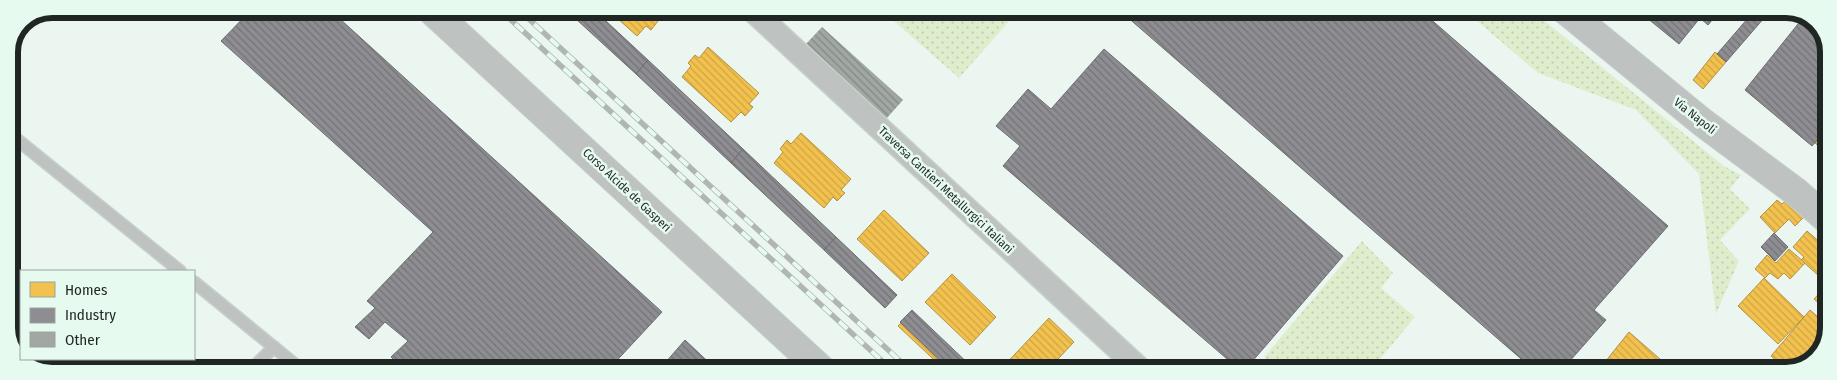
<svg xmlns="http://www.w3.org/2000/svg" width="1837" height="380" font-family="'Fira Sans Condensed',sans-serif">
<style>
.grass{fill:url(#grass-dots)}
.homes{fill:url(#homes-back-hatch);stroke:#b39241}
.industry{fill:url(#industry-back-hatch);stroke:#6c6e71}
.building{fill:url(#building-back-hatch)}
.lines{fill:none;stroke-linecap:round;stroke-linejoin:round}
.service-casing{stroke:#c7d0cb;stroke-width:14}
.minor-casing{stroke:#c7d0cb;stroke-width:25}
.tertiary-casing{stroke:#c7d0cb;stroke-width:30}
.service{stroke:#bec2c0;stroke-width:11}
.minor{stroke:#bec2c0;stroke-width:22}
.tertiary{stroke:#bec2c0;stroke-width:28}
.rail-casing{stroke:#b0b6b4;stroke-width:5.5}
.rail{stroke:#e7faf0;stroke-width:4;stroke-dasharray:11;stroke-linecap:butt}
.labels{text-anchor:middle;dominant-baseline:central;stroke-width:5;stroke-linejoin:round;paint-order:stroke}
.street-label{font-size:12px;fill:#1f2623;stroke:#e7faf0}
.rim{fill:none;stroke:#1f2623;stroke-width:6}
</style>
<defs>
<pattern id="grass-dots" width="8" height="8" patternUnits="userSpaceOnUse" patternTransform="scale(1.25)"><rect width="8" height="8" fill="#deeecd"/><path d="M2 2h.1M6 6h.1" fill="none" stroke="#beccb0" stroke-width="1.8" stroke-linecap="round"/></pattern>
<pattern id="homes-back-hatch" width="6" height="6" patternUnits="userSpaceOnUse" patternTransform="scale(1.25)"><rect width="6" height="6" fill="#f2c14e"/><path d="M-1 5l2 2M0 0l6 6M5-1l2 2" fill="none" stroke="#cfa644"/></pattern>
<pattern id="industry-back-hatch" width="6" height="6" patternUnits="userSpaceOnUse" patternTransform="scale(1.25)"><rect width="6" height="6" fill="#8d8d92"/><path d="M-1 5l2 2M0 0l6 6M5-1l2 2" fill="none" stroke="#737377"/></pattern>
<pattern id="building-back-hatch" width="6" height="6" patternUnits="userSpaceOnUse" patternTransform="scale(1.25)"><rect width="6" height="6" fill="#a1a8a4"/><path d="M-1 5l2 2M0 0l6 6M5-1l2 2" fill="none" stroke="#838985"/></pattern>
</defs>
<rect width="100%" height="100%" fill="#ebf6f0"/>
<!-- grass -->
<g class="grass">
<polygon points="880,9 1020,9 959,78"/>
<polygon points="1463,9 1530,9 1724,166 1741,175 1730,189 1750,209 1720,240 1739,261 1716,314 1699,174 1636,110 1538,73"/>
<polygon points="1362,241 1393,273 1381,288 1415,317 1370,371 1280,371 1264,357"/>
</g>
<!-- homes -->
<g class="homes">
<polygon points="607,9 663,9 655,18 658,21 651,30 646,26 637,36"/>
<polygon points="708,47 759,93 749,104 753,107 745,116 741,112 731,122 682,77 691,66 688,63 695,55 699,58"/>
<polygon points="1715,52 1726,62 1703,89 1693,80"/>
<polygon points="1828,127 1828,154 1815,143"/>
<polygon points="801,133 851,179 841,190 845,193 837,201 833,197 824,208 774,163 783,152 780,149 787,140 791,144"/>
<polygon points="1788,199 1804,217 1795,226 1789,219 1775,233 1760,217 1777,200 1782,204"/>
<polygon points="884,210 929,253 902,281 857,239"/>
<polygon points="1807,231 1828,249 1828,266 1819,276 1801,260 1804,257 1793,247"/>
<polygon points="1789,249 1805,263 1790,279 1784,273 1778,279 1770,273 1765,278 1755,269 1767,255 1776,263"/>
<polygon points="1828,266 1828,283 1819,276"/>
<polygon points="952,274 996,317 970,345 925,302"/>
<polygon points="1764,278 1804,317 1778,344 1738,306"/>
<polygon points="1828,284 1828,311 1814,299"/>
<polygon points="1810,310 1827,325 1827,336 1813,361 1788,370 1771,356"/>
<polygon points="911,313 971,369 970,371 946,371 898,326"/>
<polygon points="1049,318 1074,342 1057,360 1068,371 999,371"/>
<polygon points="1629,332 1660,359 1649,371 1615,371 1605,362"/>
</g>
<!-- industry -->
<g class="industry">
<polygon points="252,9 329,9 662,312 607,371 436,371 438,369 431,362 423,371 405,371 391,357 408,341 385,322 369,339 355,327 375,308 367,301 433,232 221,41"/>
<polygon points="565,9 593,9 648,60 636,74"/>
<polygon points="1118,9 1419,9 1668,226 1594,310 1606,320 1561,371 1535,371"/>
<polygon points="1636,9 1721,9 1708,25 1700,18 1679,44"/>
<polygon points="1755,10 1771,10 1726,62 1717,54"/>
<polygon points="1802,19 1823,35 1828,47 1828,127 1812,146 1745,90"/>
<polygon points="1104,49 1343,256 1244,371 1241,371 1003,166 1020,146 996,126 1028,89 1051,109"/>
<polygon points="648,60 743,149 731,163 636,74"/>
<polygon points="743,149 836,237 824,250 731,163"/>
<polygon points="1774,233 1788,247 1775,261 1761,247"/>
<polygon points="836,237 897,295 885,308 824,250"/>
<polygon points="912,310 974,369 972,371 951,371 900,322"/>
<polygon points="685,340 718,371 658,371"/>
<polygon points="1446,359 1460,371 1436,371"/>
</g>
<!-- building -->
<polygon class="building" points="822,27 903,100 886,119 805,45"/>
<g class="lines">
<!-- service casing -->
<g class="service-casing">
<g id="service">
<polyline points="9,133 180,271"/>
<polyline points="194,282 303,371"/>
<polyline points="250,371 274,347"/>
</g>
</g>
<!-- minor casing -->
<g class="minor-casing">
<polyline id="minor" points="751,9 1142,371"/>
</g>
<!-- tertiary casing -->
<g class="tertiary-casing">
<g id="tertiary">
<polyline points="430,9 823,371"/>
<polyline points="1564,9 1702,122 1796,192 1828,220"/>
</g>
</g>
<!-- service -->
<use href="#service" class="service"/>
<!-- minor -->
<use href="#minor" class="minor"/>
<!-- tertiary -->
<use href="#tertiary" class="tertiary"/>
<!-- rail casing -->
<g class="rail-casing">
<g id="rail">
<polyline points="499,9 893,371"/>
<polyline points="518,9 911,371"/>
</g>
</g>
<!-- rail -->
<use href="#rail" class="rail"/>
</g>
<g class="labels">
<!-- street labels -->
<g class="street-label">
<text transform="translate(1695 116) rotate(38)">Via Napoli</text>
<text transform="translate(627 190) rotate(43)">Corso Alcide de Gasperi</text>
<text transform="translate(946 190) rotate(43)">Traversa Cantieri Metallurgici Italiani</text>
</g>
</g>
<!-- crop -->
<path d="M0 0H1837V380H0ZM52 18H1786A34 34 0 0 1 1820 52V328A34 34 0 0 1 1786 362H52A34 34 0 0 1 18 328V52A34 34 0 0 1 52 18Z" fill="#e7faf0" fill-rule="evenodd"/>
<path class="rim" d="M52 18H1786A34 34 0 0 1 1820 52V328A34 34 0 0 1 1786 362H52A34 34 0 0 1 18 328V52A34 34 0 0 1 52 18Z"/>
<!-- legend -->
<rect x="20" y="270" width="175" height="90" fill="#e7faf0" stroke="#97a59e"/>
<rect x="30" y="282" width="25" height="15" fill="#f2c14e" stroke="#97a59e"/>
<text x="65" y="295" font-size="15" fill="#1f2623">Homes</text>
<rect x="30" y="308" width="25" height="15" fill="#8d8d92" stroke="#97a59e"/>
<text x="65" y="320" font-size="15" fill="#1f2623">Industry</text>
<rect x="30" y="332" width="25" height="15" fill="#a1a8a4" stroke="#97a59e"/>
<text x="65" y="345" font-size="15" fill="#1f2623">Other</text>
</svg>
